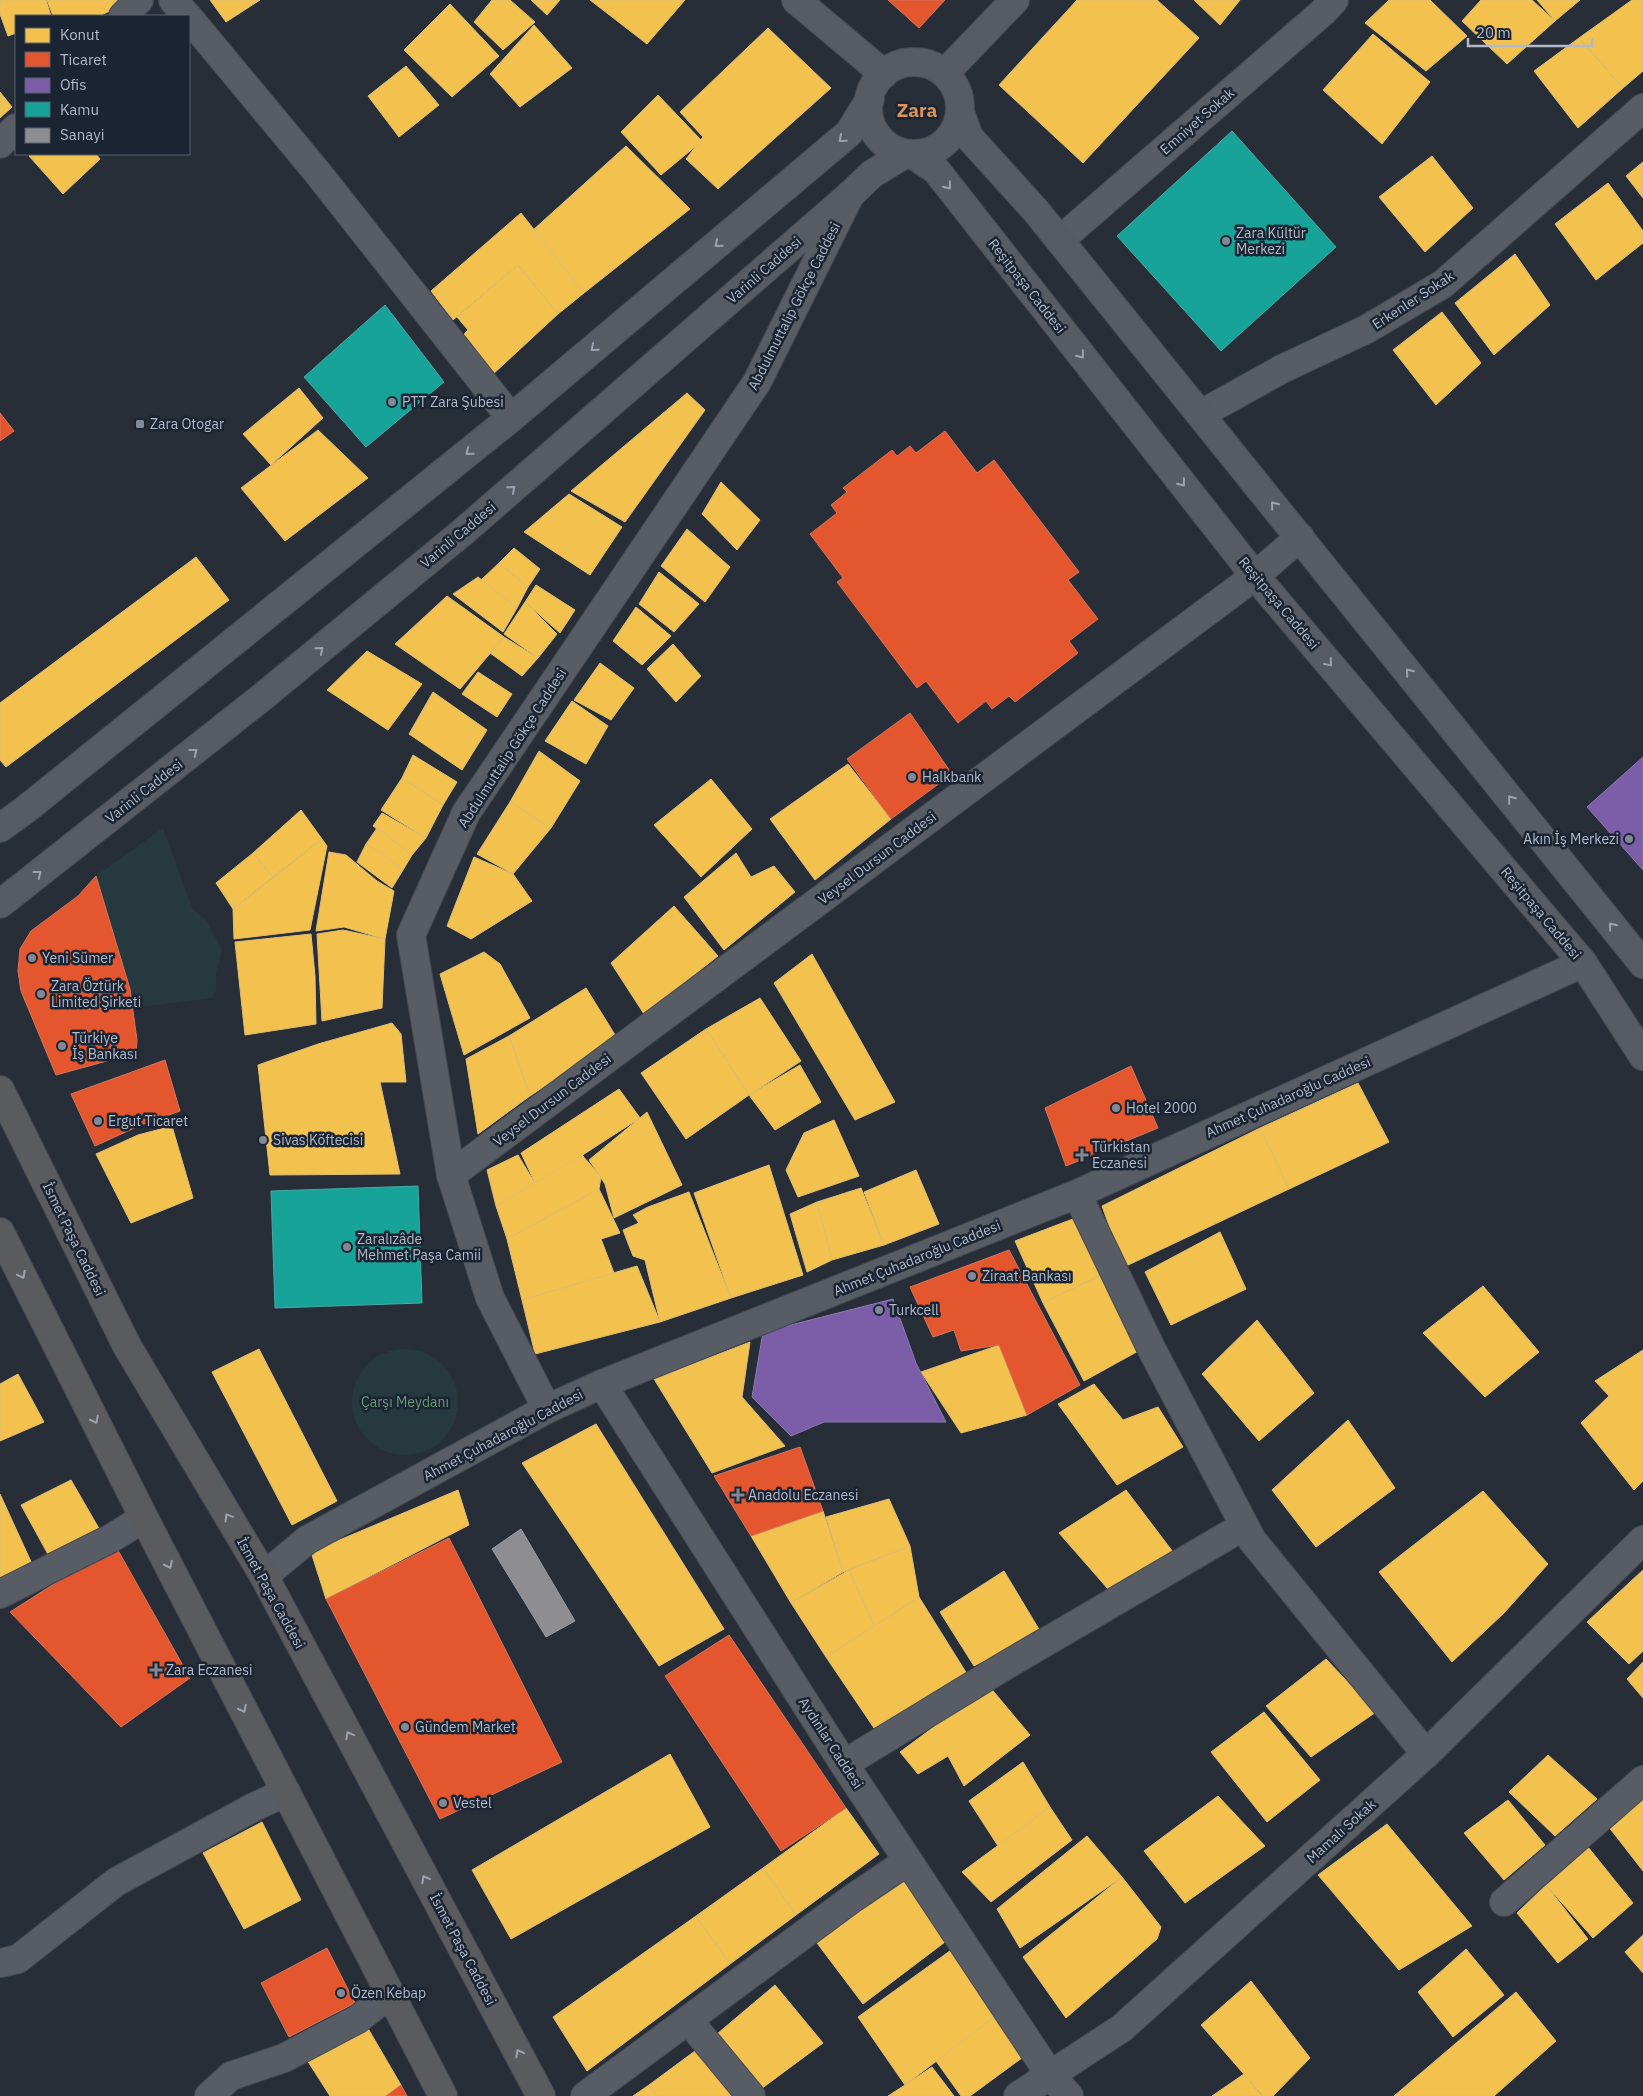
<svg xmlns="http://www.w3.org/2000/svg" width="1643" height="2096" font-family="'IBM Plex Sans',sans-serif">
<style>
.green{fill:#25393e}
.homes{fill:#f2c14e;stroke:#dfbf73}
.shops{fill:#e4572e;stroke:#d5755c}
.offices{fill:#7b5ea7;stroke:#8c7ab1}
.public{fill:#17a398;stroke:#46aaa7}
.industry{fill:#8d8d92;stroke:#989aa2}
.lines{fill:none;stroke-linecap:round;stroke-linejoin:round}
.street-casing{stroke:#444951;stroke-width:30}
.secondary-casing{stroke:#444951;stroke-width:30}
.highway-casing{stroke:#454a53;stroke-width:30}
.street{stroke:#585d65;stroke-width:28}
.secondary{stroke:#575b63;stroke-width:28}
.highway{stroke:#595b5f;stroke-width:28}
.oneway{stroke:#9ba2b0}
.oneway2{stroke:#9ca2ae}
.poi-dot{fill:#828996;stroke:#1b2432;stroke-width:2}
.labels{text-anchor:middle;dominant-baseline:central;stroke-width:5;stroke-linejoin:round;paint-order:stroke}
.street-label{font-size:14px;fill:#b2bac9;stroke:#1b2432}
.poi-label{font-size:14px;fill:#b2bac9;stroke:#1b2432;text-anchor:start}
.park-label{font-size:14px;fill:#679b74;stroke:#1b2432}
.district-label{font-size:19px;font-weight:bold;fill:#d9945c;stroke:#1b2432}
</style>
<rect width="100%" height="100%" fill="#282e38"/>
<!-- green -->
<g class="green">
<polygon points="163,828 192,908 206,920 222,950 216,973 216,990 212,998 132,1008 96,876"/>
<circle cx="405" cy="1402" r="53"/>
</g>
<!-- homes -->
<g class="homes">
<polygon points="0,0 46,0 51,16 16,16 16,33 8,36 0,14"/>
<polygon points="47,0 120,0 123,5 99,16 53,16"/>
<polygon points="210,0 260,0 226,22"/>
<polygon points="492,0 510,0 535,22 503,50 474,22"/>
<polygon points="531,0 560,0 547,15"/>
<polygon points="590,0 685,0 647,44"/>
<polygon points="1077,0 1157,0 1199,38 1083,163 999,85"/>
<polygon points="1194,0 1240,0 1220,25"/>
<polygon points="1389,0 1430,0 1467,36 1426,71 1365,23"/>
<polygon points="1481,0 1532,0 1555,21 1507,64 1462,21"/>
<polygon points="1537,0 1580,0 1555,21"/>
<polygon points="1632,0 1643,0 1643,71 1623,88 1579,38"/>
<polygon points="450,4 499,56 452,97 404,50"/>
<polygon points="534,25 572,68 520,107 490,74"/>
<polygon points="768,28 831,88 718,189 686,159 703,137 680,112"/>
<polygon points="1373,34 1430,82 1382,144 1323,90"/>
<polygon points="1579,38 1623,88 1578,128 1534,71"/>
<polygon points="406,66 439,105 399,137 368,96"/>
<polygon points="0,92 12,107 0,118"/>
<polygon points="658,95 702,141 661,175 621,132"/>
<polygon points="626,146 690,209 584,293 532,231"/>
<polygon points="31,154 96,154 100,159 63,194 29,156"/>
<polygon points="1432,156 1473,208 1425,252 1379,197"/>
<polygon points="1643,162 1643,198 1626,176"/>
<polygon points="1608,183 1643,231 1643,243 1596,280 1555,224"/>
<polygon points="521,213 584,293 558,314 518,265 453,320 431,291"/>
<polygon points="1515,254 1550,305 1494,355 1455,303"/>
<polygon points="518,265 558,314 491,376 458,340 468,330 457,317"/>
<polygon points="1442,312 1481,363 1436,405 1393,350"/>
<polygon points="299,388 323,418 271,465 243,434"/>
<polygon points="687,393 705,410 625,522 571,491"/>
<polygon points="318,430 368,478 285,541 241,488"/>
<polygon points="721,482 760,520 737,550 702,514"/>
<polygon points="569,494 622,527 590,575 524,532"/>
<polygon points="687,529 730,567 705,602 661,566"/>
<polygon points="514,548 540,569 528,587 499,563"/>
<polygon points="196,557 229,600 6,767 0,760 0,703"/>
<polygon points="499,563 528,587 517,608 481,580"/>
<polygon points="659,572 699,604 674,632 639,604"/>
<polygon points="478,577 517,608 503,632 453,594"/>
<polygon points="536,585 575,610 560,633 525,602"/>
<polygon points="447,596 504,637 460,689 395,644"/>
<polygon points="525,602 557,634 538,658 504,634"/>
<polygon points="636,607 671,636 642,665 613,641"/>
<polygon points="504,637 538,658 522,676 490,653"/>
<polygon points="673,644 701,676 676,702 647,669"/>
<polygon points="367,651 422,684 388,730 327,690"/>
<polygon points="600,663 634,688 611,720 574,700"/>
<polygon points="478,672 512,694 497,717 462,694"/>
<polygon points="433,692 487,730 462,770 409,734"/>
<polygon points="572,701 608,726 586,764 545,741"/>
<polygon points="539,751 580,781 551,828 510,802"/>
<polygon points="413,755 457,782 443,805 402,778"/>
<polygon points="848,764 891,819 815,880 770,819"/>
<polygon points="402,778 443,805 426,838 381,810"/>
<polygon points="711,779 752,829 701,877 654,825"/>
<polygon points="510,802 551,828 513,874 477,854"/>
<polygon points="301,810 322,839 273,877 253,853"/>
<polygon points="382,813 426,838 412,855 373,826"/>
<polygon points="377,828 412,855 403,870 366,844"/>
<polygon points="322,839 327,846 310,930 234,939 233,909"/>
<polygon points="366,844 384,855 403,870 392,888 357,862"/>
<polygon points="329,852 346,855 377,881 394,891 385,939 344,927 316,931"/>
<polygon points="253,853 273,877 233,909 216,883"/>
<polygon points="736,853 751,877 774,866 795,892 724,950 684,897"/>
<polygon points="474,857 513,874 532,901 471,939 447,926"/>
<polygon points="674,906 718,956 644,1014 611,963"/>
<polygon points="343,930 385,939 382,1008 322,1021 317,934"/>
<polygon points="311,934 315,976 316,1024 245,1035 235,942"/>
<polygon points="484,952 500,964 530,1018 464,1055 440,974"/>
<polygon points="812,954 895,1102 855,1120 774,983"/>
<polygon points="586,988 617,1038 530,1096 509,1036"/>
<polygon points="760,998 801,1061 749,1095 706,1029"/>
<polygon points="392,1023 401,1034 406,1082 380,1082 400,1174 270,1175 258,1065 318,1044"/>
<polygon points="706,1029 749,1095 686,1139 641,1073"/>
<polygon points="509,1036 530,1096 478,1134 466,1059"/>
<polygon points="800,1065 821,1102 775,1130 749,1095"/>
<polygon points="1358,1083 1389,1142 1289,1189 1260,1128"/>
<polygon points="619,1089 640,1118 536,1185 521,1153"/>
<polygon points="647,1112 682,1185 614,1218 605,1184 589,1160"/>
<polygon points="834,1120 859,1176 798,1197 786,1170 804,1133"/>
<polygon points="172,1126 193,1198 131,1223 96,1154 138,1135"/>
<polygon points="1260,1128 1289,1189 1124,1267 1102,1206"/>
<polygon points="518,1155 536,1185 496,1206 487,1170"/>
<polygon points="582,1155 601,1177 599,1189 507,1239 496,1206"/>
<polygon points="769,1165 803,1275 731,1298 694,1193"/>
<polygon points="916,1170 939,1224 884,1245 864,1192"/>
<polygon points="861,1188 884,1245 832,1260 817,1202"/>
<polygon points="599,1189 620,1233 601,1239 614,1273 522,1300 507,1239"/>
<polygon points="689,1192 731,1298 660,1322 645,1260 633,1256 623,1230 639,1223 633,1215 648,1207"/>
<polygon points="817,1202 832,1260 807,1272 790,1214"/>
<polygon points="1078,1217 1101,1275 1043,1303 1015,1241"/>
<polygon points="1220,1232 1246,1289 1171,1325 1145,1272"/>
<polygon points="637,1266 660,1322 535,1354 522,1300"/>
<polygon points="1101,1275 1142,1349 1084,1381 1043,1303"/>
<polygon points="1483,1286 1539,1352 1485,1397 1423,1333"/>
<polygon points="1257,1320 1314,1393 1259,1441 1202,1374"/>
<polygon points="750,1342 742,1397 785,1446 712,1473 654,1379"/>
<polygon points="999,1345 1027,1415 961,1433 921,1372"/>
<polygon points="259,1349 337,1501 292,1525 212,1372"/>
<polygon points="1643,1350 1643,1481 1634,1490 1581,1423 1609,1396 1595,1381"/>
<polygon points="18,1374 44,1422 0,1441 0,1384"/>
<polygon points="1094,1384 1123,1420 1158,1407 1183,1447 1117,1485 1058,1404"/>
<polygon points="1348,1420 1395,1488 1316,1547 1272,1490"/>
<polygon points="596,1424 724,1629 659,1666 522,1463"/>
<polygon points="71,1480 101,1532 50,1558 21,1505"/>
<polygon points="458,1490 469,1525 326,1599 311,1552"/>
<polygon points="1126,1490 1173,1552 1108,1589 1059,1533"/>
<polygon points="1483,1491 1548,1564 1504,1613 1452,1662 1379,1572"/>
<polygon points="0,1494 33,1566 0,1580"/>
<polygon points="889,1499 910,1546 843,1572 826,1517"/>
<polygon points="823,1511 843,1572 791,1603 751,1536"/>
<polygon points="910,1546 919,1597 874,1626 849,1570"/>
<polygon points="849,1570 874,1626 826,1657 791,1603"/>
<polygon points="1643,1570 1643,1651 1629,1664 1587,1622"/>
<polygon points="1004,1571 1040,1631 974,1666 940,1612"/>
<polygon points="919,1597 967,1674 874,1728 826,1657"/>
<polygon points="1326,1659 1376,1712 1311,1757 1266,1706"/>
<polygon points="1643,1662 1643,1698 1627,1679"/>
<polygon points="989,1686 1030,1735 964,1786 948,1756 918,1774 900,1752"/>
<polygon points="1264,1712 1320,1780 1267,1822 1211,1752"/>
<polygon points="670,1754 710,1827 511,1939 472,1870"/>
<polygon points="1548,1755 1597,1799 1555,1836 1509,1792"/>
<polygon points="1023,1762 1050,1807 998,1846 969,1801"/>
<polygon points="1218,1796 1265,1846 1185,1903 1144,1851"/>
<polygon points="1643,1796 1643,1871 1608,1826"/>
<polygon points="1508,1800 1545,1845 1504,1880 1464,1833"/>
<polygon points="1050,1807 1072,1840 991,1902 962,1872"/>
<polygon points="846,1808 879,1854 796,1915 763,1868"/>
<polygon points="262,1822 301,1900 244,1929 203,1853"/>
<polygon points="1387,1824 1472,1926 1399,1970 1318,1875"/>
<polygon points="1087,1836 1122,1877 1020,1948 997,1909"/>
<polygon points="1588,1847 1633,1903 1593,1938 1546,1885"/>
<polygon points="763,1868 796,1915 730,1964 696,1916"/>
<polygon points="908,1875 949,1939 863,2004 817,1943"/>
<polygon points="1122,1877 1161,1927 1157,1939 1066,2018 1023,1957"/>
<polygon points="1546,1885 1588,1939 1558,1963 1517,1913"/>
<polygon points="696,1916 730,1964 587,2071 553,2017"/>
<polygon points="1643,1935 1643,1973 1625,1952"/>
<polygon points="954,1948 997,2015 905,2085 858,2017"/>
<polygon points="1466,1949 1504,1995 1453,2037 1418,1992"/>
<polygon points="1251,1981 1310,2058 1273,2096 1263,2096 1201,2025"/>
<polygon points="775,1985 823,2043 761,2089 717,2034"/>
<polygon points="1516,1992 1556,2041 1494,2096 1394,2096"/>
<polygon points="997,2015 1026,2055 970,2096 961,2096 936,2061"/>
<polygon points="366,2025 401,2085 386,2096 330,2096 307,2060"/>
<polygon points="699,2048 737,2096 657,2096 649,2085"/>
<polygon points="932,2067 954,2096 888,2096 905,2085"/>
<polygon points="1244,2074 1262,2096 1212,2096"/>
<polygon points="649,2085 657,2096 633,2096"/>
</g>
<!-- shops -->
<g class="shops">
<polygon points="888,0 945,0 919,28"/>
<polygon points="0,413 14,431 0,441"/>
<polygon points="945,431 977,473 994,460 1079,572 1068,580 1098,619 1069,641 1078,653 1015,702 1009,696 992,709 986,701 958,723 926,681 917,688 837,582 843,578 810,534 837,513 831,505 847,492 843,488 892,450 897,456 910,446 916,453"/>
<polygon points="910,713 952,774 891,819 847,759"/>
<polygon points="96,876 130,989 137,1040 136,1053 56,1075 21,991 18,971 20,949 31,931 78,896"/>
<polygon points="165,1060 180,1111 141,1125 95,1146 71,1094"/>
<polygon points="1131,1066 1158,1128 1066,1166 1045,1108"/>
<polygon points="1009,1250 1080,1385 1027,1415 999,1345 961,1351 954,1330 933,1337 910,1287"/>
<polygon points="800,1447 823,1511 751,1536 714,1476"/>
<polygon points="449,1538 562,1762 440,1819 326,1599"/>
<polygon points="115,1545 190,1678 121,1727 10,1612"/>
<polygon points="729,1635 846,1808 781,1851 665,1676"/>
<polygon points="327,1948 355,2003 289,2037 261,1983"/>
<polygon points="401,2085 407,2096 386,2096"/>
</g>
<!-- offices -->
<g class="offices">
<polygon points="1643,757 1643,870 1587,807"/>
<polygon points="893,1299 916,1363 946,1422 824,1422 791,1436 752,1397 763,1332"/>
</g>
<!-- public -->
<g class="public">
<polygon points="1232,131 1336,247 1221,351 1117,236"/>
<polygon points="385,305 444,382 366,447 304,377"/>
<polygon points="418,1186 422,1303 275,1308 271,1191"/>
</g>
<!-- industry -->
<polygon class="industry" points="521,1529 575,1621 546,1637 492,1549"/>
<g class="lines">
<!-- street casing -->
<g class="street-casing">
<g id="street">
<polyline points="173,0 187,16"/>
<polyline points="123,16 139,0"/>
<polyline points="189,18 317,172 511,418"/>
<polyline points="0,144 16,128"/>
<polyline points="1060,240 1323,12 1334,0"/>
<polyline points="1201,414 1282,369 1367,329 1443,284 1643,108"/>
<polyline points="451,1175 1255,576 1300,537"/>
<polyline points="1077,1194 1151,1348 1252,1540 1426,1754"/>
<polyline points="602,1384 844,1764 1050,2075 1069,2096"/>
<polyline points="547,1409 490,1298 451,1175 411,935 466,813 757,382 850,195"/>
<polyline points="264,1576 307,1540 547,1409 602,1384 1077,1194 1583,963"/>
<polyline points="0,1594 110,1539 144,1518"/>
<polyline points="844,1764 1003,1667 1244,1526"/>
<polyline points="1504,1902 1643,1780"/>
<polyline points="0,1963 18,1959 116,1882 254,1807 286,1792"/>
<polyline points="688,2020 751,2096"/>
<polyline points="209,2096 231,2076 284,2058 358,2019 390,1994"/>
<polyline points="585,2096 853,1898 908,1861"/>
<polyline points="1018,2096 1122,2028 1426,1754 1643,1540"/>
</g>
</g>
<!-- secondary casing -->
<g class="secondary-casing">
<g id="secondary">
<polyline points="796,0 884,74"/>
<circle cx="914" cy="108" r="46"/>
<polyline points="945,73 1015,0"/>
<polyline points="960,112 969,137 1036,211 1643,964"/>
<polyline points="912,154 936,170 1255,576 1583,963 1643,1056"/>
<polyline points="0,828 25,810 511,418 849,133 870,99"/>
<polyline points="0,904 261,698 464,531 850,195 872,174 905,154"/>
</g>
</g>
<!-- highway casing -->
<g class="highway-casing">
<g id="highway">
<polyline points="0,1090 127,1346 264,1576 541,2096"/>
<polyline points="0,1232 144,1518 443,2096"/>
</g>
</g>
<!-- street -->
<use href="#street" class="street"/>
<!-- secondary -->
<use href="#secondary" class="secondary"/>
<!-- highway -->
<use href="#highway" class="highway"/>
</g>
<!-- one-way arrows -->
<defs><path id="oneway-chevron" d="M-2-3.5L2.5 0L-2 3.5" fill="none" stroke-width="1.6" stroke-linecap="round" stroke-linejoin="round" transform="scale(1.25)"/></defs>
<g class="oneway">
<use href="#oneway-chevron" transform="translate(842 139) rotate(140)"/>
<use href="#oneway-chevron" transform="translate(948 186) rotate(52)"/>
<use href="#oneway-chevron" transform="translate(718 244) rotate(140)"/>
<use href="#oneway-chevron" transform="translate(594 348) rotate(140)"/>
<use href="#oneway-chevron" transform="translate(1081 355) rotate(52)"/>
<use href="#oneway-chevron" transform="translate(469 452) rotate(141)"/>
<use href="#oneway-chevron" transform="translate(1182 483) rotate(52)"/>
<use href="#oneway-chevron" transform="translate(512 489) rotate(-41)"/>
<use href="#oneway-chevron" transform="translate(1274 505) rotate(-129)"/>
<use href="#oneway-chevron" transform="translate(320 650) rotate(-40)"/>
<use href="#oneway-chevron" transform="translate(1329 663) rotate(50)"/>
<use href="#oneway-chevron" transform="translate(1409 672) rotate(-129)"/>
<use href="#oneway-chevron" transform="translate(194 752) rotate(-38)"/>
<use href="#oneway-chevron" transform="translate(1511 799) rotate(-129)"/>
<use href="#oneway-chevron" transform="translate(38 874) rotate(-38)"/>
<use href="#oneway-chevron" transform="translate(1612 926) rotate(-129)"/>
</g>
<g class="oneway2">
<use href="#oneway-chevron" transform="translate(22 1275) rotate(63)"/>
<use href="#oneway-chevron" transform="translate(95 1420) rotate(63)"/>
<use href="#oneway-chevron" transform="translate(228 1517) rotate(-121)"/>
<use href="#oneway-chevron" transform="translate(169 1565) rotate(63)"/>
<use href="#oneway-chevron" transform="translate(243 1709) rotate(63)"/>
<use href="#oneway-chevron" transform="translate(349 1735) rotate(-118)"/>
<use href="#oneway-chevron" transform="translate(425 1879) rotate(-118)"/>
<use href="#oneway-chevron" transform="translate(519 2053) rotate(-118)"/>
</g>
<!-- markers -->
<g class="poi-dot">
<circle cx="1226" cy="241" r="5"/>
<circle cx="392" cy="402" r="5"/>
<rect x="135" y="419" width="10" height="10" rx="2.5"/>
<circle cx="912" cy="777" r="5"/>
<circle cx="1629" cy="839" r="5"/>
<circle cx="32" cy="958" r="5"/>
<circle cx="41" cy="994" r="5"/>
<circle cx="62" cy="1046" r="5"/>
<circle cx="1116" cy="1108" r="5"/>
<circle cx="98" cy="1121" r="5"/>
<circle cx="263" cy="1140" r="5"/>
<path d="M1079.5 1147.5h5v5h5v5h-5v5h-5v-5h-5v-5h5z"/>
<circle cx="347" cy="1247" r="5"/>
<circle cx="972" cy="1276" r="5"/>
<circle cx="879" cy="1310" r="5"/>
<path d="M735.5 1487.5h5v5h5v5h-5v5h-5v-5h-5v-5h5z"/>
<path d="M153.5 1662.5h5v5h5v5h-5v5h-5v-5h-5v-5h5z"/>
<circle cx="405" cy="1727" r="5"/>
<circle cx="443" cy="1803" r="5"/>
<circle cx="341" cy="1993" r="5"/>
</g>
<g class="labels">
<!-- street labels -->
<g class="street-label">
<text transform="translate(1197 121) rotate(-41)">Emniyet Sokak</text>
<text transform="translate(764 270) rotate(-41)">Varinli Caddesi</text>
<text transform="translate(1027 286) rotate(52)">Reşitpaşa Caddesi</text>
<text transform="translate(1413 300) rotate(-33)">Erkenler Sokak</text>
<text transform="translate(794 306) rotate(-63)">Abdulmuttalip Gökçe Caddesi</text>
<text transform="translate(458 535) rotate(-40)">Varinli Caddesi</text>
<text transform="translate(1279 603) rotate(50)">Reşitpaşa Caddesi</text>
<text transform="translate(512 748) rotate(-57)">Abdulmuttalip Gökçe Caddesi</text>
<text transform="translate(144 791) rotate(-38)">Varinli Caddesi</text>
<text transform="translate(877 858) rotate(-37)">Veysel Dursun Caddesi</text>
<text transform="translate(1541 913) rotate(50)">Reşitpaşa Caddesi</text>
<text transform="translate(1288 1097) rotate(-24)">Ahmet Çuhadaroğlu Caddesi</text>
<text transform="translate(552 1100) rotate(-37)">Veysel Dursun Caddesi</text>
<text transform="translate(74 1239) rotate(64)">İsmet Paşa Caddesi</text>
<text transform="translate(917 1258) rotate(-22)">Ahmet Çuhadaroğlu Caddesi</text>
<text transform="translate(503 1435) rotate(-28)">Ahmet Çuhadaroğlu Caddesi</text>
<text transform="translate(271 1593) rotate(61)">İsmet Paşa Caddesi</text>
<text transform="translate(831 1743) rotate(57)">Aydınlar Caddesi</text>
<text transform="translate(1341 1831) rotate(-42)">Mamalı Sokak</text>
<text transform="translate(463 1949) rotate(62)">İsmet Paşa Caddesi</text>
</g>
<!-- poi labels -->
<g class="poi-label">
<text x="1236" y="233">Zara Kültür<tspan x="1236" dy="16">Merkezi</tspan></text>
<text x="402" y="402">PTT Zara Şubesi</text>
<text x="150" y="424">Zara Otogar</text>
<text x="922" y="777">Halkbank</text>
<text x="1619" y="839" text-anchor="end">Akın İş Merkezi</text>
<text x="42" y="958">Yeni Sümer</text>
<text x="51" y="986">Zara Öztürk<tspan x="51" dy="16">Limited Şirketi</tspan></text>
<text x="72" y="1038">Türkiye<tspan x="72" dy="16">İş Bankası</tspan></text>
<text x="1126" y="1108">Hotel 2000</text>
<text x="108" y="1121">Ergut Ticaret</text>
<text x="273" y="1140">Sivas Köftecisi</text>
<text x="1092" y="1147">Türkistan<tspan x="1092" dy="16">Eczanesi</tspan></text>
<text x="357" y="1239">Zaralızâde<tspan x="357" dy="16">Mehmet Paşa Camii</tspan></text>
<text x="982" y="1276">Ziraat Bankası</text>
<text x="889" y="1310">Turkcell</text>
<text x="748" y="1495">Anadolu Eczanesi</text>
<text x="166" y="1670">Zara Eczanesi</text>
<text x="415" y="1727">Gündem Market</text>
<text x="453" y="1803">Vestel</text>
<text x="351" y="1993">Özen Kebap</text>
</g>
<!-- park labels -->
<g class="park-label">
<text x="405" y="1402">Çarşı Meydanı</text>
</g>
<!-- district labels -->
<g class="district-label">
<text x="917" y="110">Zara</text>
</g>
</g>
<!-- legend -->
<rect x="15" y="15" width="175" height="140" fill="#1b2432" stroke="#57606e"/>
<rect x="25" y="28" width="25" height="15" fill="#f2c14e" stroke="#57606e"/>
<text x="60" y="40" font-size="15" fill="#b2bac9">Konut</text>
<rect x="25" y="52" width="25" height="15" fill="#e4572e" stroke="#57606e"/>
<text x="60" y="65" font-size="15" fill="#b2bac9">Ticaret</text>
<rect x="25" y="78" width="25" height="15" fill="#7b5ea7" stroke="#57606e"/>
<text x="60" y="90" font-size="15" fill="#b2bac9">Ofis</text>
<rect x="25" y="102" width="25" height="15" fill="#17a398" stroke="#57606e"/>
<text x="60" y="115" font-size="15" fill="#b2bac9">Kamu</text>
<rect x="25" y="128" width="25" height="15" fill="#8d8d92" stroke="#57606e"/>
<text x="60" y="140" font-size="15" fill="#b2bac9">Sanayi</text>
<!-- scale -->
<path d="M1468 38v8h124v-8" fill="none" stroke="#b2bac9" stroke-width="2.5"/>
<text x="1476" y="38" font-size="15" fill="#b2bac9" stroke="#1b2432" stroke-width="4" paint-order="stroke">20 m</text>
</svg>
